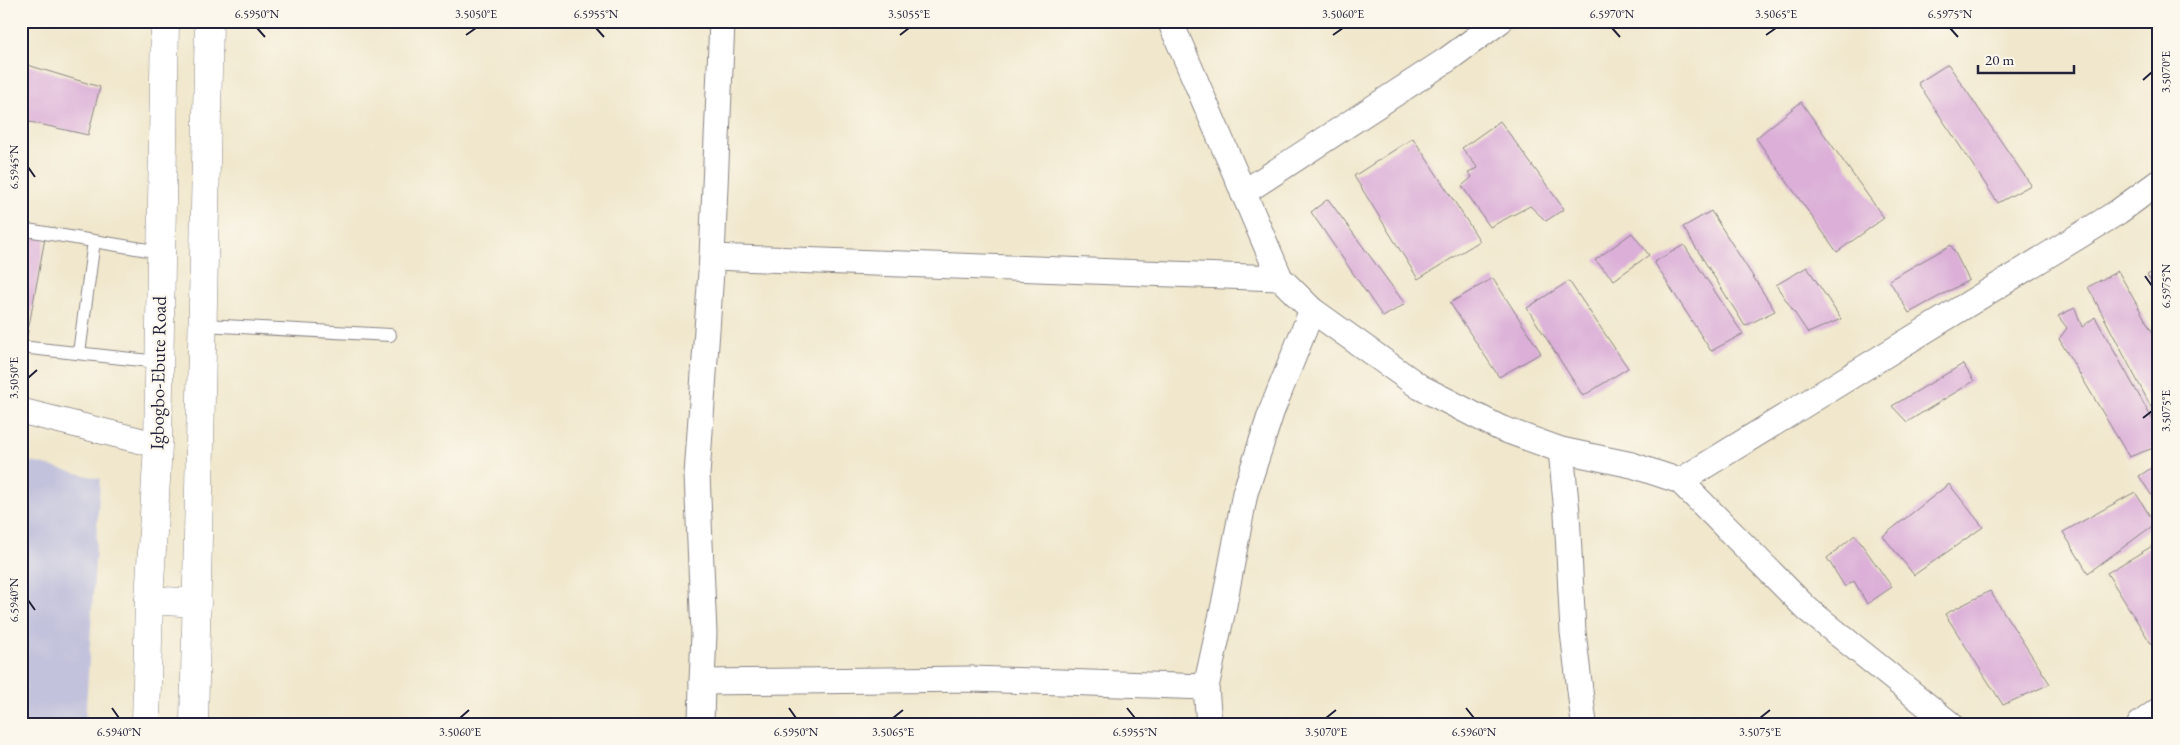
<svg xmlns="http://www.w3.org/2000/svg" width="2180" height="745" font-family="'EB Garamond',serif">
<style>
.industrial{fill:#c2c2dc}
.building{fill:#dbafd8}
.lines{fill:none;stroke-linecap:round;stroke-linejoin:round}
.service-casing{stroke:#898484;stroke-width:14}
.minor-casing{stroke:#898484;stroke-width:27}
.secondary-casing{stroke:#898484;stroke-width:29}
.service{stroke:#fff;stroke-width:12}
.minor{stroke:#fff;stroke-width:25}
.secondary{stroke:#fff;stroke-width:28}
.ticks{fill:none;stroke:#22223b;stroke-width:2}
.labels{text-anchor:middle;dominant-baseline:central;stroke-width:4.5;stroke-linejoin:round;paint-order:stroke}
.street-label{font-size:19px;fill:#22223b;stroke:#fbf7ec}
.neatline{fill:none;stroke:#22223b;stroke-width:2}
.ticks-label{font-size:12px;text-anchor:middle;fill:#22223b}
</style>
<rect width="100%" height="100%" fill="#fbf7ec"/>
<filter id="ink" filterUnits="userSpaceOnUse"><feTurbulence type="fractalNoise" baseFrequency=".02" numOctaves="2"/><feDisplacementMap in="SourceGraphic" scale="10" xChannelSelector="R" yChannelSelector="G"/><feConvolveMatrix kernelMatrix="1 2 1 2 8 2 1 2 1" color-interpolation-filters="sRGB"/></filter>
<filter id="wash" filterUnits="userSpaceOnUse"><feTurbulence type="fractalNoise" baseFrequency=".0096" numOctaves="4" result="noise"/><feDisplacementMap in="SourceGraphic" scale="20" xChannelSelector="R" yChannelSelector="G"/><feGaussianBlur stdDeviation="1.12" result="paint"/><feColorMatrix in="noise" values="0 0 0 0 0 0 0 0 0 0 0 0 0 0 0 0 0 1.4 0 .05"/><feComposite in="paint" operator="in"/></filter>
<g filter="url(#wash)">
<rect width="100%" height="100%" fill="#f0e7cc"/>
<!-- industrial -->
<polygon class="industrial" points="21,459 100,479 85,724 21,724"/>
<g id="blocks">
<!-- building -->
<g class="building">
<polygon points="21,63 100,87 88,135 21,120"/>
<polygon points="1948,64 2031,185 1998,203 1918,83"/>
<polygon points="1801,102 1884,218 1837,252 1756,138"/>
<polygon points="1500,121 1564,209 1546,221 1530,206 1490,227 1462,186 1472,177 1468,172 1478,168 1462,148"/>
<polygon points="1413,138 1480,241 1418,279 1354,176"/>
<polygon points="1328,199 1405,304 1383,317 1311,212"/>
<polygon points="1711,211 1775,311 1745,326 1683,227"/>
<polygon points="1632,233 1649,255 1614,280 1595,260"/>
<polygon points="21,234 45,238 26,342 21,342"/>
<polygon points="1684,245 1743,334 1711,351 1654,262"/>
<polygon points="1951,245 1969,280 1909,313 1889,280"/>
<polygon points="1807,267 1841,319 1808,333 1776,285"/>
<polygon points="2159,269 2159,294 2147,275"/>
<polygon points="2118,271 2159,344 2159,422 2088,287"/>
<polygon points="1493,278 1541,353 1499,377 1450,303"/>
<polygon points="1569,281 1628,368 1583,396 1527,308"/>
<polygon points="2075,308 2082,327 2095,317 2159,431 2159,446 2129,457 2059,339 2067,328 2058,316"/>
<polygon points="1963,364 1974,381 1907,422 1892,406"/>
<polygon points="2159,463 2159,507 2139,476"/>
<polygon points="1949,484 1983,527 1914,575 1883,536"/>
<polygon points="2135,492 2155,524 2088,573 2063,532"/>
<polygon points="1855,535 1892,587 1867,604 1854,581 1845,587 1827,558"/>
<polygon points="2159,542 2159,649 2155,650 2107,573"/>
<polygon points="1990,591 2050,684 2003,705 1945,614"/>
</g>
</g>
</g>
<g filter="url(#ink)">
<use href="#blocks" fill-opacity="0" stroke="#898484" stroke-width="1"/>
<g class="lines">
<!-- service casing -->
<g class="service-casing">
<g id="service">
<polyline points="21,229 160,252"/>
<polyline points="204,325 390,335"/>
<polyline points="21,347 159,362"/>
<polyline points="79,353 94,241"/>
</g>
</g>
<!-- minor casing -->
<g class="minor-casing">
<g id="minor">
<polyline points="722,21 712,257 697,475 704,633 702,682 972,679 1206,687"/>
<polyline points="1170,21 1280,278 1312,310 1420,387 1500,428 1561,450 1632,465 1680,481 1807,609 1950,724"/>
<polyline points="1243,193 1448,59 1500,21"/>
<polyline points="712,257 1280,278"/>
<polyline points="21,411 158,445"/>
<polyline points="1561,450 1567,513 1573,632 1584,724"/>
<polyline points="1680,481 2118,212 2159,182"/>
<polyline points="701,724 702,682"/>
<polyline points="1209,724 1206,687 1224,605 1245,493 1272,410 1312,310"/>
<polyline points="2140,724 2159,710"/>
</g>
</g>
<!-- secondary casing -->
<g class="secondary-casing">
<g id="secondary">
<polyline points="149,600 197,603"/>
<polyline points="146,724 149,600 158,445 165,21"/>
<polyline points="194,724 209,21"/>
</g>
</g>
<!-- service -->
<use href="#service" class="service"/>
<!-- minor -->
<use href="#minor" class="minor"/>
<!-- secondary -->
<use href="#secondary" class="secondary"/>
</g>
</g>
<!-- ticks -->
<path class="ticks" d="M257 28 265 37M596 28 604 37M1612 28 1620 37M1950 28 1958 37M466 35 476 28M900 35 909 28M1333 35 1343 28M1766 35 1776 28M2143 80 2152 72M28 167 35 177M2145 276 2152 286M28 378 37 370M2143 418 2152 411M28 600 35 610M112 708 119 718M789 708 796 718M1127 708 1135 718M1466 708 1474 718M460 718 469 710M893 718 903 710M1326 718 1336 710M1760 718 1770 710"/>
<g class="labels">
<!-- street labels -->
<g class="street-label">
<text transform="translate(158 373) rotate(-89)">Igbogbo-Ebute Road</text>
</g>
</g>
<!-- margin -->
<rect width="2180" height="745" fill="none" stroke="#fbf7ec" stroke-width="55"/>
<!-- scale -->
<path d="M1978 65v8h96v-8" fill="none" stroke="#22223b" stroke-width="2.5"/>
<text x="1985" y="65" font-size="15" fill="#22223b" stroke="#fbf7ec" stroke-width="4" paint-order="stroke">20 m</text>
<rect x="28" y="28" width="2124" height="690" class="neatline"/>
<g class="ticks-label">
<text x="257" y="18">6.5950°N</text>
<text x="476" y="18">3.5050°E</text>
<text x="596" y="18">6.5955°N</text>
<text x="909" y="18">3.5055°E</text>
<text x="1343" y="18">3.5060°E</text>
<text x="1612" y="18">6.5970°N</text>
<text x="1776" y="18">3.5065°E</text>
<text x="1950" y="18">6.5975°N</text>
<text transform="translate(2166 72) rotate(-90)" y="4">3.5070°E</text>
<text transform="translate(14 167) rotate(-90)" y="4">6.5945°N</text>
<text transform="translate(2166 286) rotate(-90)" y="4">6.5975°N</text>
<text transform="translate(14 378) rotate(-90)" y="4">3.5050°E</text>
<text transform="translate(2166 411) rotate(-90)" y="4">3.5075°E</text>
<text transform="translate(14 600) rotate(-90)" y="4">6.5940°N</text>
<text x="119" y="736">6.5940°N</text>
<text x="460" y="736">3.5060°E</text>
<text x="796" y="736">6.5950°N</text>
<text x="893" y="736">3.5065°E</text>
<text x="1135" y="736">6.5955°N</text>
<text x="1326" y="736">3.5070°E</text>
<text x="1474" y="736">6.5960°N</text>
<text x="1760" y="736">3.5075°E</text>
</g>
</svg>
